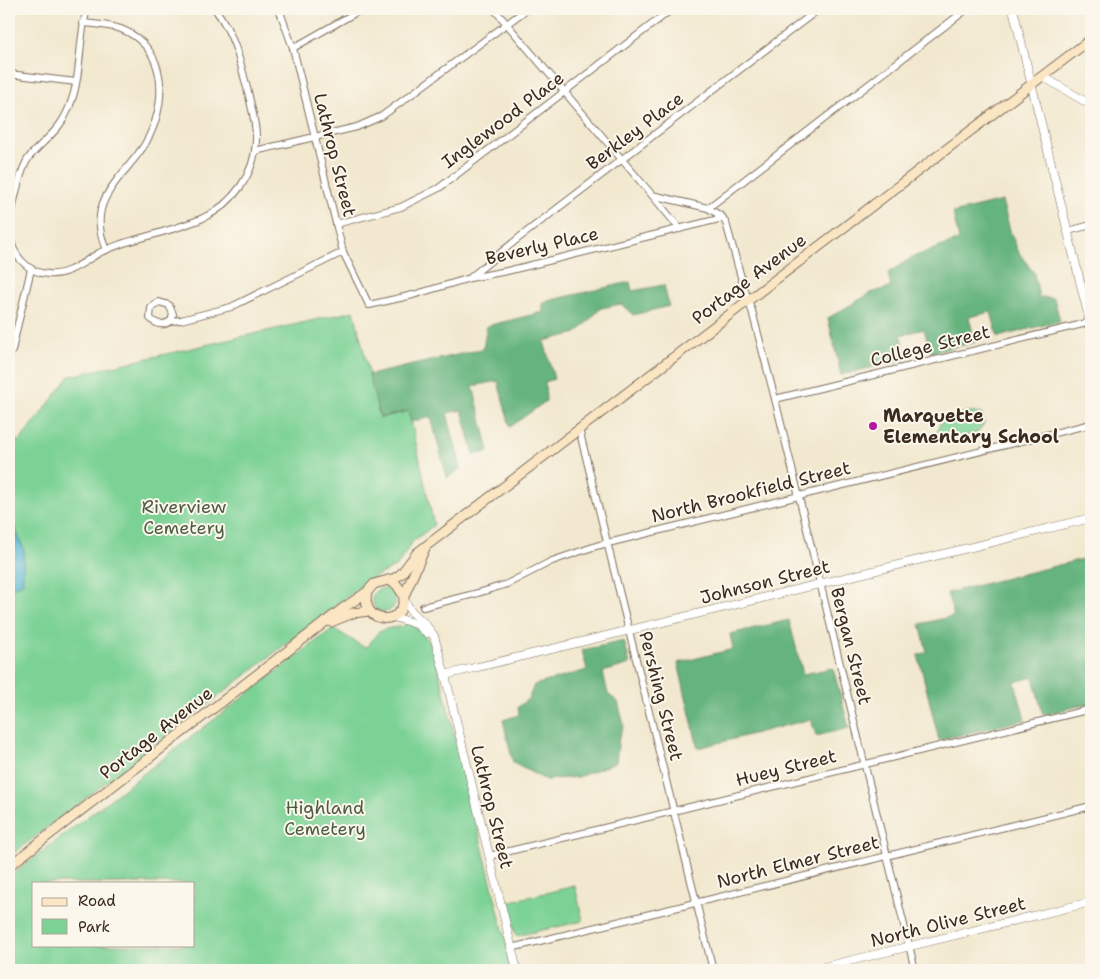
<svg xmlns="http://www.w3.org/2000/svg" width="1100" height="979" font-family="'Shantell Sans',sans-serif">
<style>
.green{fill:#7cd295;stroke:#5c7e5a;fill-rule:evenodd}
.forest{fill:#65b47e;stroke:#506f4e}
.water{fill:#51b3d0;stroke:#466e77}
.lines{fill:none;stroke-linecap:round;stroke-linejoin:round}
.minor-casing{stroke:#7b6c5c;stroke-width:8}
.tertiary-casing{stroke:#7b6c5c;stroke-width:9}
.secondary-casing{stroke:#7b6c5c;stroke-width:11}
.minor{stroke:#fff;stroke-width:6}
.tertiary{stroke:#fff;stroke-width:8}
.secondary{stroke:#fbe6c4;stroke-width:9}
.poi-dot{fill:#b5179e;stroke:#fbf7ec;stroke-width:2}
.labels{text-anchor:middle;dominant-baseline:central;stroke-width:4;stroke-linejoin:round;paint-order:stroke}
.street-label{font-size:18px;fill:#3b2a1e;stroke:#fbf7ec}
.poi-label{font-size:18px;font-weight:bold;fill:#3b2a1e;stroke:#fbf7ec;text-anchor:start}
.park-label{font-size:18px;fill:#4e5c42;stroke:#fbf7ec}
</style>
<rect width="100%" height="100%" fill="#fbf7ec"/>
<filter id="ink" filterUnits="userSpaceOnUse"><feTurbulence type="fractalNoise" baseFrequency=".02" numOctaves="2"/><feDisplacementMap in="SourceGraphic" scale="10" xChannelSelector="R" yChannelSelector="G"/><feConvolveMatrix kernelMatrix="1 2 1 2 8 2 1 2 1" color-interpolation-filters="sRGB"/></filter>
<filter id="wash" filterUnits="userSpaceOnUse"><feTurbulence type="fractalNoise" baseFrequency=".0096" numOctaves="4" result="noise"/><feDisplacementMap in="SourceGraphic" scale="20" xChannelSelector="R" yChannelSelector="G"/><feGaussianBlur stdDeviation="1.12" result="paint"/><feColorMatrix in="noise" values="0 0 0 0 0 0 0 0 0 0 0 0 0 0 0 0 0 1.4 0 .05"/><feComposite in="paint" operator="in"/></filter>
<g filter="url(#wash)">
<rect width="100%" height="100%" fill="#f2e8cf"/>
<!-- green -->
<g class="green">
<path d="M354 311 380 418 409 411 434 525 412 542 397 566 372 578 9 857V653C17 639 10 630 9 615 7 593 18 570 24 550L9 514V433L19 442 70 376Z"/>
<polygon points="968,412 982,414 984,424 977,433 948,440 944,437 938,438 937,432 942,418"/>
<circle cx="384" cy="600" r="12"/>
<path d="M409 623C422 631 428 638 434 652L513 970H9V877L328 632 332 630H336L362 646 367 647C372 642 374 634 381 631 390 626 401 629 409 623ZM34 883H194V945H34Z"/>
<polygon points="575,886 583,921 516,936 507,902"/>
</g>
<!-- forest -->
<g class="forest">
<polygon points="1002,201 1011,234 1019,253 1034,273 1039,297 1054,298 1060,321 998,337 991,312 969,317 975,342 931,353 924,329 901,335 907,359 841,375 828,318 871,293 891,287 888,273 913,257 959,240 953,213"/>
<polygon points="630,282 632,291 664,285 669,306 633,315 621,304 601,308 577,333 544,341 554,379 545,382 546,401 510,427 498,381 473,386 489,451 474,455 462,410 447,413 461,468 447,478 431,417 411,422 408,411 380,418 369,375 483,349 487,326 543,312 543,302"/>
<polygon points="1091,557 1091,703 1043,715 1033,677 1015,682 1025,720 939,740 918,655 927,652 920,624 954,616 947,593"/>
<polygon points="789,620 803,674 833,668 849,728 816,736 811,719 698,748 678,663 733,649 730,634"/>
<polygon points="624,641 630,664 603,672 608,694 618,702 624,725 619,737 616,762 578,777 546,780 513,763 503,720 519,715 518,707 529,698 534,685 587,670 582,650"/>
</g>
<!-- water -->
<polygon class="water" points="9,514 24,550 23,583 12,587 9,611"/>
</g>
<g filter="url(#ink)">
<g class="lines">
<!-- minor casing -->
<g class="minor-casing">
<g id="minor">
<path d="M87 9C78 40 82 75 70 105 61 130 47 137 31 155 20 166 9 218 10 234 11 254 28 273 48 274 68 276 83 262 99 253 107 249 116 246 124 243 150 235 178 229 203 218 233 204 255 174 256 141 257 126 252 111 249 96 241 65 235 35 215 9"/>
<polyline points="279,9 293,48 343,252 369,305 413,295 470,278 507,271 723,218"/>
<polyline points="494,9 652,195 708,208 721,216 726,223 744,288 752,311 775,399 915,970"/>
<path d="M83 23C96 24 109 25 121 29 169 48 168 105 145 144 133 164 109 184 102 206 97 221 100 235 106 250"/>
<polyline points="293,48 362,9"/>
<polyline points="9,74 76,82"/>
<polyline points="255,151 357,127 382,116 527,9"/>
<polyline points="652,195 680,229"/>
<polyline points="708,208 967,9"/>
<polyline points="336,224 401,207 439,188 672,9"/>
<polyline points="1068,231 1091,225"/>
<polyline points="472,276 520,237 819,9"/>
<path d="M171 321 173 314 169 305 159 302 151 308 150 318C156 325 163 326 171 321L181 320 231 307 343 252"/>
<polyline points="16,332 31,269"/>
<polyline points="9,335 16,332 12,351 9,355"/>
<polyline points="775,399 1091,322"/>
<polyline points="579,429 713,970"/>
<polyline points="423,607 478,593 507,584 552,561 596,546 1091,424"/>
<polyline points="489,856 1091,709"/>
<polyline points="511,948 1091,806"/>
</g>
</g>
<!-- tertiary casing -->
<g class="tertiary-casing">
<g id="tertiary">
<polyline points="1013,9 1091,326"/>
<polyline points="1042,76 1091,105"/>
<polyline points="404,600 412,612 425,624 434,636 445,675 517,970"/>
<polyline points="394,617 416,624 427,633"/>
<polyline points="445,675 1091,518"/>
<polyline points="812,970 1091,902"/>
</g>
</g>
<!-- secondary casing -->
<g class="secondary-casing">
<g id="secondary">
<path d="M367 592C360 625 405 628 404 596L397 585 389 580"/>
<polyline points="404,596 425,548"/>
<polyline points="331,622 353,613 369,611"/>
<polyline points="9,866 342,609 367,592 374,584 395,578 401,574 417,553 426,546 1091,39"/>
</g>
</g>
<!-- minor -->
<use href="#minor" class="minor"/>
<!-- tertiary -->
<use href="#tertiary" class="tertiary"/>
<!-- secondary -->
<use href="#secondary" class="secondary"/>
</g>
</g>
<!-- markers -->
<circle class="poi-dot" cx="873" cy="426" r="5"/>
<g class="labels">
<!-- street labels -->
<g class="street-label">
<text transform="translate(503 120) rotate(-37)">Inglewood Place</text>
<text transform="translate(635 131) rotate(-37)">Berkley Place</text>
<text transform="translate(335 155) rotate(76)">Lathrop Street</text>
<text transform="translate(542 246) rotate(-13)">Beverly Place</text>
<text transform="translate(749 279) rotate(-37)">Portage Avenue</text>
<text transform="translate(930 346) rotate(-14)">College Street</text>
<text transform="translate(751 492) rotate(-14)">North Brookfield Street</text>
<text transform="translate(765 582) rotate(-14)">Johnson Street</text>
<text transform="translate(851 646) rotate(76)">Bergan Street</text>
<text transform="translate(661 696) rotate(76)">Pershing Street</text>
<text transform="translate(156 733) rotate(-38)">Portage Avenue</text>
<text transform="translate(786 768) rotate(-14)">Huey Street</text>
<text transform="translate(492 807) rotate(76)">Lathrop Street</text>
<text transform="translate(798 862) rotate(-14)">North Elmer Street</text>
<text transform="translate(948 922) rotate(-14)">North Olive Street</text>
</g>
<!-- poi labels -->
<g class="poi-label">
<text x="883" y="416">Marquette<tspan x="883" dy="21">Elementary School</tspan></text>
</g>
<!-- park labels -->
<g class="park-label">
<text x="184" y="507">Riverview<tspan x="184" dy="21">Cemetery</tspan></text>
<text x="325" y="808">Highland<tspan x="325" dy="21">Cemetery</tspan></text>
</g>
</g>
<!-- margin -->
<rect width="1100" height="979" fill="none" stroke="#fbf7ec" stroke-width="30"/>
<!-- legend -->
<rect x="32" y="882" width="162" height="65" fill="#fbf7ec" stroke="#aea59a"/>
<rect x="42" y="898" width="25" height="8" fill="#fbe6c4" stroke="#aea59a"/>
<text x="78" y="906" font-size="15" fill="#3b2a1e">Road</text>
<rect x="42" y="919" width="25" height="15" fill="#7cd295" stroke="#aea59a"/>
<text x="78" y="932" font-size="15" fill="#3b2a1e">Park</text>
</svg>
